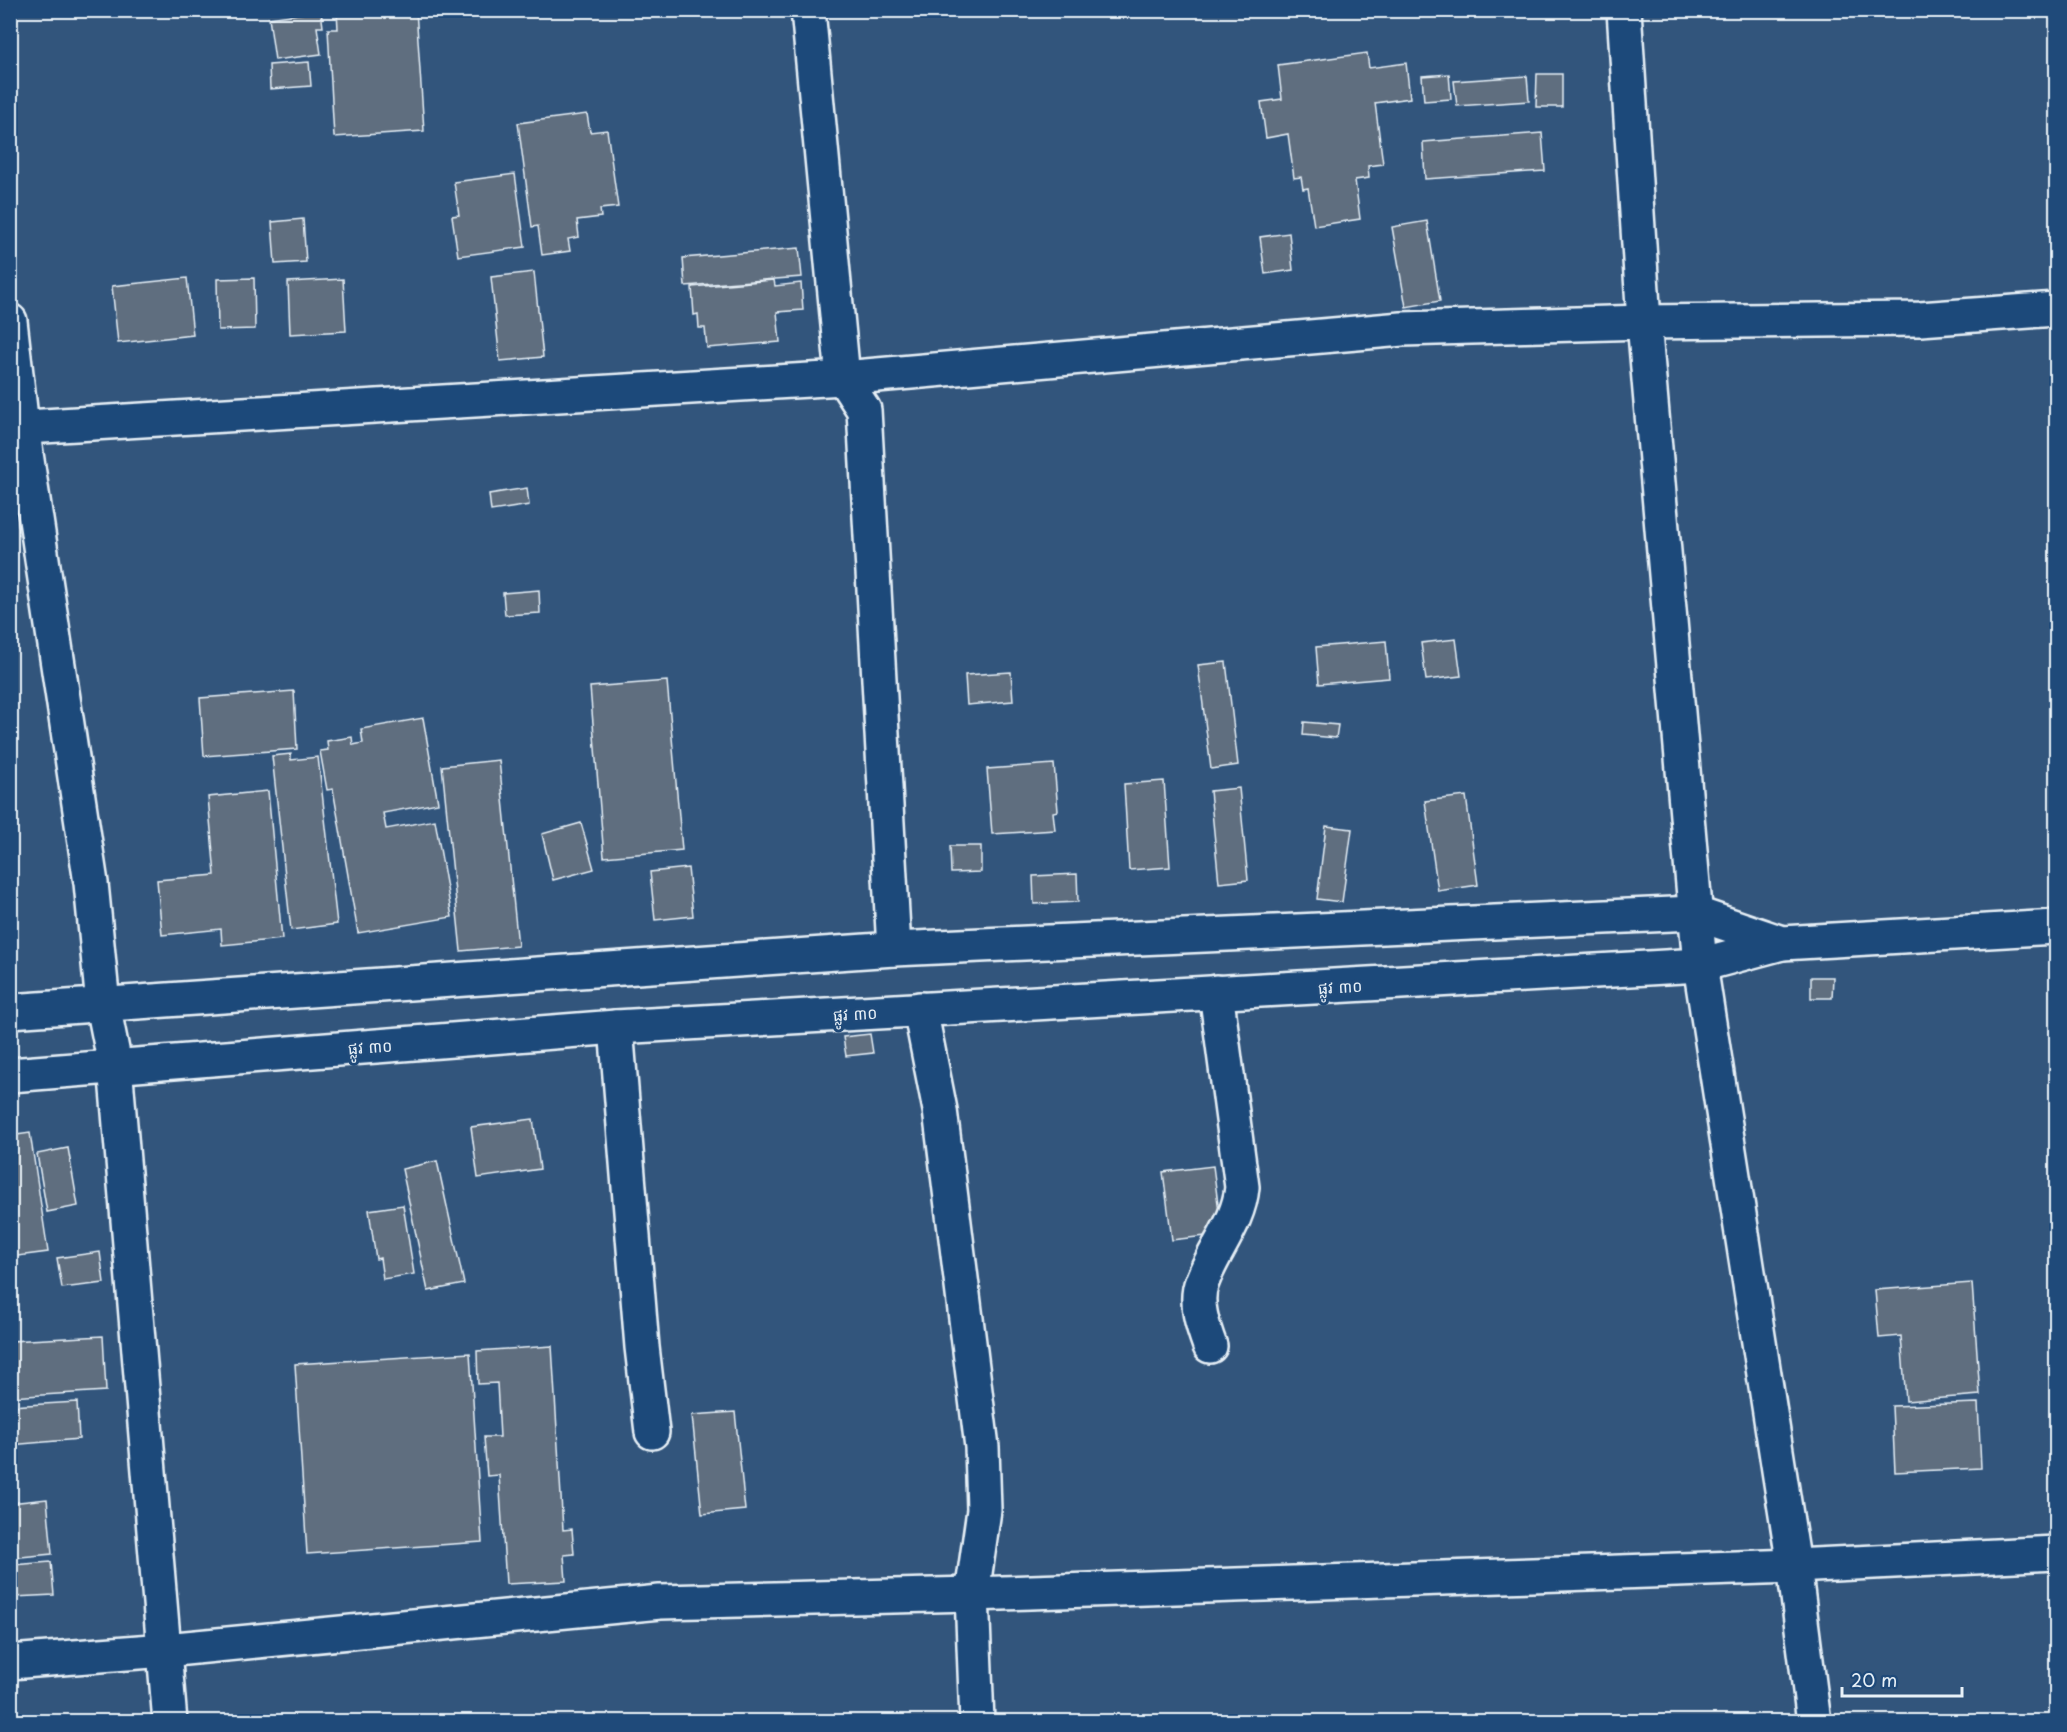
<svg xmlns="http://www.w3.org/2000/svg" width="2067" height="1732" font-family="'Playpen Sans','Noto Sans Khmer',sans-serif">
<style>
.building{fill:#5e6e7f;stroke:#e8f1f8;stroke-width:1.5}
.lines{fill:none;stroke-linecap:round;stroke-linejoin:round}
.minor-casing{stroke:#e8f1f8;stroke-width:38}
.minor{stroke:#1f4a7a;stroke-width:33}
.labels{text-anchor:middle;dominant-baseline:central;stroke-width:6;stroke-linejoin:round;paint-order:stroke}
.street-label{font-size:16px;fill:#e8f1f8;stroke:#1f4a7a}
</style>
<rect width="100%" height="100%" fill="#32557c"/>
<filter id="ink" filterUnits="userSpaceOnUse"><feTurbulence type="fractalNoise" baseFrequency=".0167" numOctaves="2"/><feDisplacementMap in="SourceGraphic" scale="12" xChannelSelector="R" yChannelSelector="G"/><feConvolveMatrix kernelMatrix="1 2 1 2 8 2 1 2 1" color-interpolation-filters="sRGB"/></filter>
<g filter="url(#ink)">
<!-- building -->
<g class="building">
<polygon points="337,10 416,10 424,131 334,137 328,29 338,29"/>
<polygon points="321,11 323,27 317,27 321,54 275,60 269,18"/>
<polygon points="1367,53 1369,68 1406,63 1410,98 1375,103 1383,164 1368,166 1369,178 1355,180 1360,219 1314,226 1308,188 1303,189 1301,177 1294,178 1288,134 1266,138 1261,102 1282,99 1278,65"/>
<polygon points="309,62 311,86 270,89 269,65"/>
<polygon points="1449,74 1451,99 1424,101 1422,76"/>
<polygon points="1537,74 1562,74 1562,107 1536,107"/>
<polygon points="1527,76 1529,101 1457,106 1454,81"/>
<polygon points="587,114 590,132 607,130 618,207 600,209 601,217 577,220 579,237 568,239 570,251 542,255 538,226 532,227 518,123"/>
<polygon points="1542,133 1545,171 1425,179 1423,142"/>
<polygon points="515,174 525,247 458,256 452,216 459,215 454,182"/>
<polygon points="303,219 306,262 275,264 272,222"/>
<polygon points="1427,221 1440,301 1406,307 1392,227"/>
<polygon points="1289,233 1293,270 1265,274 1260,237"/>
<polygon points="799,248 802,277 685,286 683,258"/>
<polygon points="534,272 543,357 500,361 491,277"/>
<polygon points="187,278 193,335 118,343 112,286"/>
<polygon points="254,278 255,329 218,330 217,279"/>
<polygon points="343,279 346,331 290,334 288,282"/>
<polygon points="774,280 775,286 801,283 803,310 777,312 780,342 707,348 705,328 699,328 698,314 694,315 692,287"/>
<polygon points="527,488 529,505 491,511 489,494"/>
<polygon points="539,590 540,613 505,615 503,593"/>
<polygon points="1456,639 1461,676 1426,680 1421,643"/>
<polygon points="1386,641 1389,678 1319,684 1316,647"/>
<polygon points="1226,662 1238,765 1211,769 1198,665"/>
<polygon points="1011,672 1013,701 967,705 965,675"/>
<polygon points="667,681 682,850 604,857 590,687"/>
<polygon points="294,691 297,749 204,756 200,698"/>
<polygon points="423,718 438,803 383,813 386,829 435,820 452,917 358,933 333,789 327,790 320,751 328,750 327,741 352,737 353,745 363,743 361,729"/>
<polygon points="1304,722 1338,725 1336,738 1303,735"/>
<polygon points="291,754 291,760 318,757 337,924 291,930 272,756"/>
<polygon points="499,760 518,946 461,951 442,766"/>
<polygon points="1054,764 1058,811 1053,812 1055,830 992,834 987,769"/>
<polygon points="1164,781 1170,867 1129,870 1124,784"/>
<polygon points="1239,788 1248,880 1219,883 1210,791"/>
<polygon points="268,791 282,939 222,945 221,929 162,935 157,880 215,875 208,797"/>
<polygon points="1466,796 1478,885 1438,891 1425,801"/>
<polygon points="581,823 594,869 553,880 542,834"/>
<polygon points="1326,826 1352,829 1342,902 1317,899"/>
<polygon points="950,846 981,846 981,872 951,873"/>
<polygon points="688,868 693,916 655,920 650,872"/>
<polygon points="1077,874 1078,902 1034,904 1033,876"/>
<polygon points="1811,977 1833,977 1832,998 1811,998"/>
<polygon points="870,1034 873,1053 846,1056 843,1037"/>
<polygon points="533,1119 540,1169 478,1178 471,1127"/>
<polygon points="30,1133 48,1252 10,1257 10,1136"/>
<polygon points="68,1148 78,1206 47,1212 37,1154"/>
<polygon points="437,1161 464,1284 428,1291 402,1169"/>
<polygon points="1213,1166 1222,1234 1172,1240 1163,1172"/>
<polygon points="403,1205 414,1274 383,1279 380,1258 376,1259 369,1210"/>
<polygon points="100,1252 104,1283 62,1288 57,1258"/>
<polygon points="1972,1283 1980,1395 1906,1401 1901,1336 1879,1338 1875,1290"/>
<polygon points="103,1336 106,1391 10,1397 10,1341"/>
<polygon points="552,1346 563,1530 572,1529 574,1554 564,1555 566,1581 506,1584 499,1475 487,1476 484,1437 500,1437 497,1383 478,1384 477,1351"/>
<polygon points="470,1353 482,1542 307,1554 295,1364"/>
<polygon points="2056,1395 2056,1428 2053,1428 2052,1396"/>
<polygon points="77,1402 79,1439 10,1445 10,1406"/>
<polygon points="1978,1403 1981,1468 1895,1472 1892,1406"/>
<polygon points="735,1412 745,1510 702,1514 692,1415"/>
<polygon points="47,1499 52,1554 10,1558 10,1503"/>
<polygon points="51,1562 54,1595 14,1597 12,1565"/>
</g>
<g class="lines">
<!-- minor casing -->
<g class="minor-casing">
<g id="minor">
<polyline points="808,10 843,378 864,410 894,949"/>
<polyline points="1624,10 1644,322 1700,965 1794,1566 1814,1722"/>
<polyline points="10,321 22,427 91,883 103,1005 115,1065 170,1722"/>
<polyline points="10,428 843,378 1402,329 1644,322 1920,319 2056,309"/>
<polyline points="920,1009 940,1110 982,1447 984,1510 972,1594 977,1722"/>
<polyline points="10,1011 894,949 1694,913 1782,943"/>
<polyline points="616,1027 642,1347 652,1432"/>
<polyline points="10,1075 616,1027 1700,965 1782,943 2056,927"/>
<path d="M1210 1346C1203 1327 1194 1301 1202 1282 1214 1249 1239 1222 1242 1187L1216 992"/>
<polyline points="10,1662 165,1650 660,1602 972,1594 1794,1566 2056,1553"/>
</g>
</g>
<!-- minor -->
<use href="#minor" class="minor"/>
</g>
</g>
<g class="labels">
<!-- street labels -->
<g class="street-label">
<text transform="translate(1340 986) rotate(-3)">ផ្លូវ ៣០</text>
<text transform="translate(855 1013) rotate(-3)">ផ្លូវ ៣០</text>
<text transform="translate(370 1046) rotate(-4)">ផ្លូវ ៣០</text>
</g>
</g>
<!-- margin -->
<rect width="2067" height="1732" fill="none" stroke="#1f4a7a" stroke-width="36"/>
<rect x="18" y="18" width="2031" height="1696" fill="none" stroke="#e8f1f8" stroke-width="2" filter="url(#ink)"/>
<!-- scale -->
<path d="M1842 1687v9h120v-9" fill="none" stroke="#e8f1f8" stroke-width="3"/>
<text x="1851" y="1687" font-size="18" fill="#e8f1f8" stroke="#1f4a7a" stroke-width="4.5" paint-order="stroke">20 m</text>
</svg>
